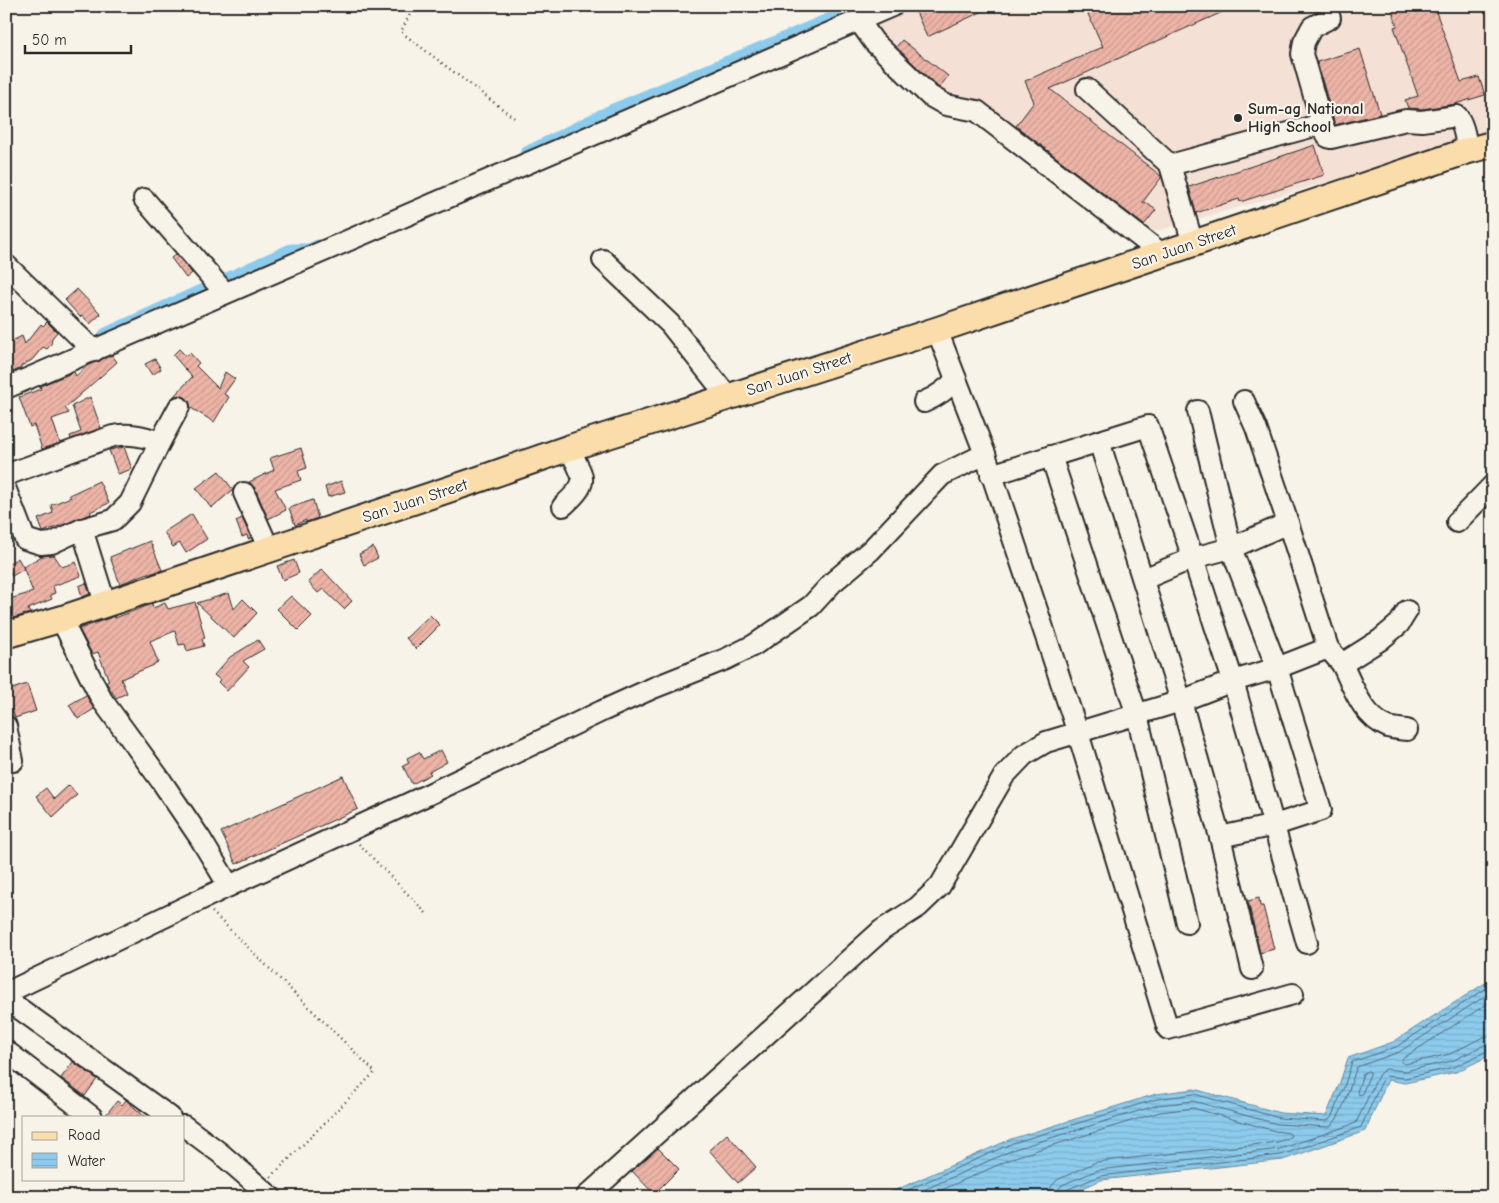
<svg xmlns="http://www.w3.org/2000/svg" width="1499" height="1203" font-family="'Comic Neue',sans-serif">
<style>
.built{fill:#f4e0d4}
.water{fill:url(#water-rules);stroke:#668b9f}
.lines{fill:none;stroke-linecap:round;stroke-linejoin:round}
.shore{stroke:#526b79;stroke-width:1}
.canal{stroke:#8dcbed;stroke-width:15}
.building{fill:url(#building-hatch);stroke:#2b2b2b}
.minor-casing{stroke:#2b2b2b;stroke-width:24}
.major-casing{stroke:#2b2b2b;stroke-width:29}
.path{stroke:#2b2b2b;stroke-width:2.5;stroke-dasharray:1 4;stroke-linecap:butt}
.minor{stroke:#f7f3e8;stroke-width:20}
.major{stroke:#fbddab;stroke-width:25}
.poi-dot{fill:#2b2b2b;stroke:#f7f3e8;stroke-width:2}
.labels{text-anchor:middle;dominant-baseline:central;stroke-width:4.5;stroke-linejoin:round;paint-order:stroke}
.poi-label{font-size:16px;font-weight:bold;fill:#2b2b2b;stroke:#f7f3e8;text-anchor:start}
.street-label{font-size:16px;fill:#2b2b2b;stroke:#f7f3e8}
</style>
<defs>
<pattern id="water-rules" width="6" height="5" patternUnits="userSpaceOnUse" patternTransform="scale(1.25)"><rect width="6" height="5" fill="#8dcbed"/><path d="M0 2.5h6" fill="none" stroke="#7aaecb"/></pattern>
<pattern id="building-hatch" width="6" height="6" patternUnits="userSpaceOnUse" patternTransform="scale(1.25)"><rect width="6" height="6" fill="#edb4a7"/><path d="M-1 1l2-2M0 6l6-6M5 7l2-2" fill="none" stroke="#cb9b90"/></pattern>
</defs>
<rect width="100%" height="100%" fill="#f7f3e8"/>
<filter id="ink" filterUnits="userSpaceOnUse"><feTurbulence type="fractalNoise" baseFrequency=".02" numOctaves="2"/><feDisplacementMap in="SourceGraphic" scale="10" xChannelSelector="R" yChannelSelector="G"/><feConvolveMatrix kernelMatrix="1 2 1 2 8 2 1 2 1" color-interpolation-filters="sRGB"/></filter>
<g filter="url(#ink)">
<!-- built -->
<polygon class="built" points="911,6 1493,6 1493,134 1139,236 963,101 937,97 859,30"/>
<!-- water -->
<polygon class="water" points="1493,978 1493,1054 1456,1072 1405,1083 1388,1080 1365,1131 1283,1160 1101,1180 1063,1197 880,1197 1011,1139 1156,1094 1194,1089 1280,1113 1326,1116 1339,1085 1348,1058 1393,1042"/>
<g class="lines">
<!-- shore -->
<g class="shore">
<polyline points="1493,1000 1402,1059 1401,1062 1405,1064 1450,1054 1483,1037 1493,1036"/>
<polygon points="1368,1071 1370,1072 1370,1074 1362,1094 1359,1095 1357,1092 1363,1074"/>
<polyline points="892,1197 1013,1143 1157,1099 1194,1094 1279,1118 1327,1121 1331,1118 1344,1087 1352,1062 1396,1047 1493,984"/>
<path d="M908 1197 1015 1149 1158 1105 1193 1101 1277 1124 1329 1127C1342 1120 1351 1081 1357 1067L1399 1052 1493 991"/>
<polyline points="926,1197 1018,1156 1160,1112 1193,1108 1275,1131 1289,1133 1291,1135 1290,1137 1278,1142 1096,1162 1057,1180 1051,1187 1049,1197"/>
<polyline points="1057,1197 1058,1190 1062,1185 1098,1170 1280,1149 1356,1123 1378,1076 1381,1072 1386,1069 1405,1071 1452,1061 1486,1044 1493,1043"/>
<polyline points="1063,1197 1063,1193 1066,1190 1100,1176 1281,1155 1361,1127 1383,1079 1386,1076 1405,1078 1454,1067 1489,1050 1493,1049"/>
</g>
<!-- canal -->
<g class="canal">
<polyline points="527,154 609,113 864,6"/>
<polyline points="106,335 291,251 309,251 318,247"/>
</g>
</g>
<!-- building -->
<g class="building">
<polygon points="928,6 994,6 927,37 916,12"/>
<polygon points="1106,6 1236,6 1050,89 1161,176 1161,178 1142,203 1145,202 1156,210 1144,225 1016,126 1034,102 1025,81 1103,47 1088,14"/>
<polygon points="1391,6 1434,6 1461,82 1479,77 1485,95 1455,104 1422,109 1408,108 1405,100 1418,96 1394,27 1397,26"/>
<polygon points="902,40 948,76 939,88 896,47"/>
<polygon points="1360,49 1380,114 1335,125 1317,62"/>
<polygon points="1315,145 1324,175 1240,202 1239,199 1196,213 1189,187"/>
<polygon points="176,254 192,273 186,278 171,258"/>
<polygon points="77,289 101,314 90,324 82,315 80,317 65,300"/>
<polygon points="47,322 57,332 52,338 51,344 47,349 43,347 32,360 21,366 21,368 13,372 6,358 6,344 22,336 25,344 41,324 43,326"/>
<polygon points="179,349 186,356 190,353 199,363 196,366 218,388 225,372 235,379 224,394 229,397 214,422 191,408 189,401 185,397 179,395 173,397 192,377 173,355"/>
<polygon points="112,355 117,362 65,408 69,413 52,419 60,443 42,449 34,425 30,427 19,397 41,389 40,386 74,372 76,376 88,365"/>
<polygon points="155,359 161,369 152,375 145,364"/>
<polygon points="90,397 101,428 71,439 70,436 81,432 72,406"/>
<polygon points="124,447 132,469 118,474 109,450"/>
<polygon points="301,448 307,468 298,471 301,480 275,489 286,510 268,519 255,488 249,482 274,470 270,458"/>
<polygon points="219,471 233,490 211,508 196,488"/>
<polygon points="99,481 109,503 90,512 91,514 43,532 38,519 53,513 51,505 71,497 69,495"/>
<polygon points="341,481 345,492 328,497 325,487"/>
<polygon points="313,500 318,518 306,522 306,520 295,525 289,508"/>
<polygon points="192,514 207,539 186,553 180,543 173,547 164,532"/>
<polygon points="242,518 251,538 248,539 247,535 242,537 236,521"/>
<polygon points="150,541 162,570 149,574 148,573 120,584 110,557"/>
<polygon points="373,547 378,558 364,565 359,554"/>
<polygon points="54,555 62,567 76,562 81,576 53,586 55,593 50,595 52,599 28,609 30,613 6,620 6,600 33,592 23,567 42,556"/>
<polygon points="18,558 24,569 12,576 6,565"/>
<polygon points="294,560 299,573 283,580 277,566"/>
<polygon points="322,569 352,601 344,609 323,589 318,593 308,582"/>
<polygon points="86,583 90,594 82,597 79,586"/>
<polygon points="229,593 234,609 243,599 257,613 234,638 197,603"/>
<polygon points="291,596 312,616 298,630 277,609"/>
<polygon points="195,602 205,638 202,639 204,646 187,651 185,644 179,645 175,631 150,641 158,662 154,664 154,665 121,679 127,693 116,698 106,682 109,681 98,652 92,654 79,629 115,616 115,618 152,604 153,608 165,603 168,609"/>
<polygon points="430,615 440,625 416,649 406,638"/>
<polygon points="258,640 264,649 243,661 249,667 227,691 218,682 220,680 214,675 230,657"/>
<polygon points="27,684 36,711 15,718 12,710 6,712 6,691"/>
<polygon points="86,695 94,709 78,719 69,705"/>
<polygon points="441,750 447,762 429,772 431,774 412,784 403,766 409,763 407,758 419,752 423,759"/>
<polygon points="343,776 358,809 236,864 221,832"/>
<polygon points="69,785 77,795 53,817 36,796 46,788 54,799"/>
<polygon points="1259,898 1260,906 1263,906 1274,949 1260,953 1248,901"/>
<polygon points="73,1062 97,1079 85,1096 61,1078"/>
<polygon points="126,1100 145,1117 104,1117 117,1101 122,1105"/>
<polygon points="727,1134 756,1167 738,1183 709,1150"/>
<polygon points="658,1148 679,1169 654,1194 632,1171"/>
</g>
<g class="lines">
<!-- minor casing -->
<g class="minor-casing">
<g id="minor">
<path d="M1330 18 1312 27 1304 42 1302 54 1322 124 1328 137 1331 138 1406 120 1422 121 1457 116C1464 125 1466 139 1467 151"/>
<polyline points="859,21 874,42 930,96 946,105 977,111 1162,254"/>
<polyline points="1087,89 1170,165 1193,244"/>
<polyline points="1170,165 1322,124"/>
<polyline points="144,199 225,293"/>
<polyline points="603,260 670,324 728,397"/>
<polyline points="6,265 94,351"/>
<polyline points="937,330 985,454 1078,733 1168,1029 1293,994"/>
<polyline points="6,388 892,6"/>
<path d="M924 402C938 396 947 390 956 379"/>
<polyline points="1198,411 1231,548 1277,668 1321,810 1275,825 1220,837"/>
<polyline points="1099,441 1181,701 1220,837 1252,969"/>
<polyline points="1051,456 1137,715 1187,923"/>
<path d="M6 475 113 436C130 433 143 436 160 442"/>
<polyline points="991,475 1148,426 1193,558 1233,681 1307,943"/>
<polyline points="6,490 25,539 41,544 52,543 82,529 113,520 130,503 160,442 179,407"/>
<polyline points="244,493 269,549"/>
<path d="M563 506C591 480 584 480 569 448"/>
<polyline points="1457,522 1493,485"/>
<polyline points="82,529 105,603"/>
<polyline points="1144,579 1193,558 1231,548 1288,523"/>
<polyline points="61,619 102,700 162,782 200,838 229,886 427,795 602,711 653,688 726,659 754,645 811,606 833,582 871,550 942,475 985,454"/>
<polyline points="1328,648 1342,664 1380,640 1399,624 1407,611"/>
<path d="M1342 664C1353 687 1363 717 1388 727 1394 729 1401 729 1407 730"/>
<polyline points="6,726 13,761"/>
<polyline points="6,993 229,886"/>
<polyline points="6,999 170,1117"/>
<polyline points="6,1051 92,1117"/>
<polyline points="184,1126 220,1153 271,1197"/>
<polyline points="586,1197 882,930 918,907 940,886 1004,776 1024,755 1046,742 1181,701 1233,681 1277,668 1328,648 1288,523 1256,428 1244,401"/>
</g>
</g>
<!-- major casing -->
<g class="major-casing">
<polyline id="major" points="6,635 61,619 480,479 569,448 937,330 1467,151 1493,144"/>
</g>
<!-- path -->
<g class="path">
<polyline points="414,6 401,32 517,120"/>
<polyline points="785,6 787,9"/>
<polyline points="359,844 426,913"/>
<polyline points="212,912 375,1072 271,1177"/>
</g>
<!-- minor -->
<use href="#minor" class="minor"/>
<!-- major -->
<use href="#major" class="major"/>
</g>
</g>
<!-- markers -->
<circle class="poi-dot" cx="1238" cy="118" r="5"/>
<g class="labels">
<!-- poi labels -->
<g class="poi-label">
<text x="1248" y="109">Sum-ag National<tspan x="1248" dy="18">High School</tspan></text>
</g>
<!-- street labels -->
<g class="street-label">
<text transform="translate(1184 247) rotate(-19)">San Juan Street</text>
<text transform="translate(799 374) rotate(-18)">San Juan Street</text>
<text transform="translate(415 501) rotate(-18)">San Juan Street</text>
</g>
</g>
<!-- margin -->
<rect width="1499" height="1203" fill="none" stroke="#f7f3e8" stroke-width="25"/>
<rect x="12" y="12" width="1474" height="1178" fill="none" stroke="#2b2b2b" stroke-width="2" filter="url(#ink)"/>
<!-- legend -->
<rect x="22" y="1116" width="162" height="65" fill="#f7f3e8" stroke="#a5a39c"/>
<rect x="32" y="1132" width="25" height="8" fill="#fbddab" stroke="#a5a39c"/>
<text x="68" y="1140" font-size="15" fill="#2b2b2b">Road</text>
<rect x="32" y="1153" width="25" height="15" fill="url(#water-rules)" stroke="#a5a39c"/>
<text x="68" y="1166" font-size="15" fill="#2b2b2b">Water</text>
<!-- scale -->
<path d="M25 45v8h106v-8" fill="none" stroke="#2b2b2b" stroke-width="2.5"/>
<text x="32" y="45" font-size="15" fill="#2b2b2b" stroke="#f7f3e8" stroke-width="4" paint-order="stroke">50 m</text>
</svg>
